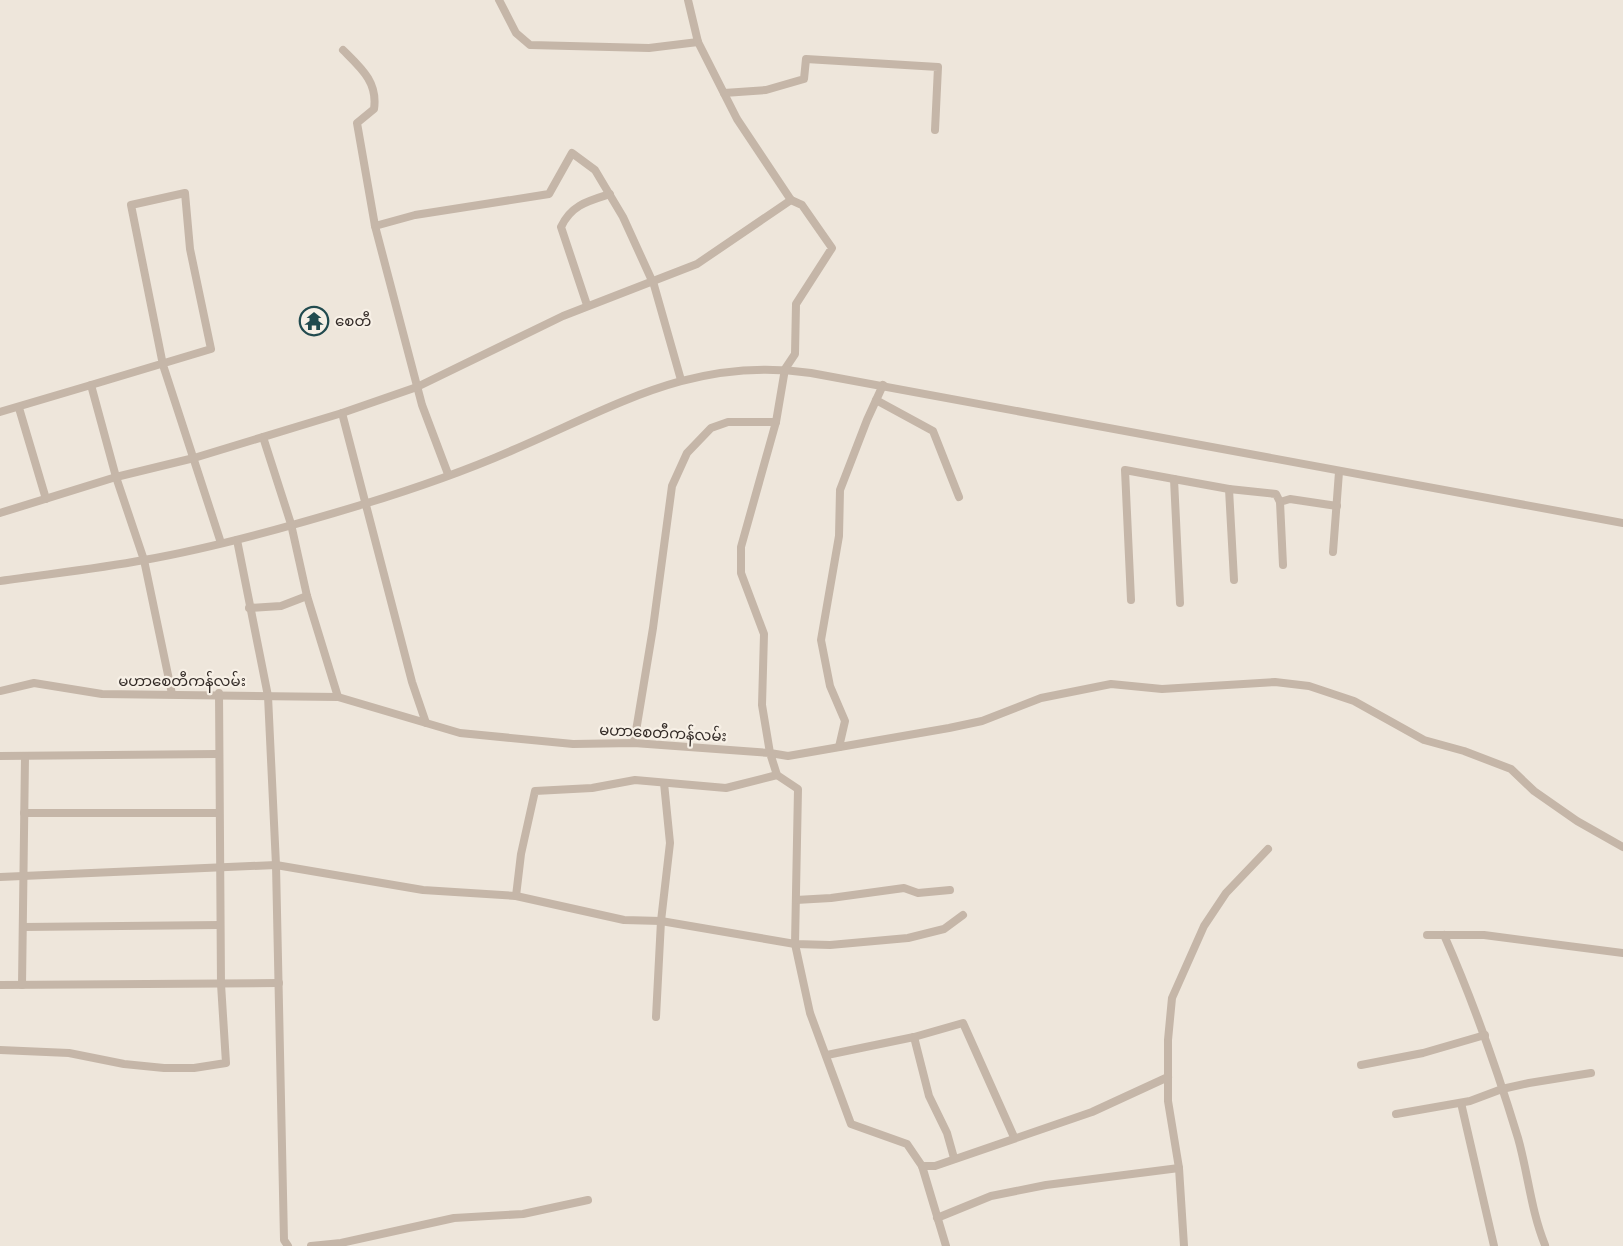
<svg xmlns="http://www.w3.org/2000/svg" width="1623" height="1246" font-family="Roboto,'Noto Sans Myanmar',sans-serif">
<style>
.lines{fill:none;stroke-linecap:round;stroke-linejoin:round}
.minor{stroke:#c5b6a8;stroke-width:8}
.labels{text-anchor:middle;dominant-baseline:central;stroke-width:4.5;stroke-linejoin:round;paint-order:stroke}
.poi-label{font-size:15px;fill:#332b27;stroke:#f7f0e6;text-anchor:start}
.street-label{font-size:15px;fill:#332b27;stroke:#f7f0e6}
</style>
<rect width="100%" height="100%" fill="#eee6db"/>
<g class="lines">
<!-- minor -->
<g class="minor">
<polyline points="499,0 516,33 530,45 649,48 698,42"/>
<path d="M343 50C361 68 378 82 374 109L357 123 375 226 422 405 448 474"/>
<polyline points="724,93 766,90 804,79 806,59 938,67 935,130"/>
<polyline points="791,200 802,205 832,248 796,304 795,354 785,369 776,422 741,547 741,573 764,634 762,705 770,753 788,756 949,728 982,721 1041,698 1111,684 1162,689 1275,682 1309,686 1354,701 1424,740 1464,751 1511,769 1534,791 1577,821 1623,847"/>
<polyline points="375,226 415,215 549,194 572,153 595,170 623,217 654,285 681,380"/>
<path d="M587 305 561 227C571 205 588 201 610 194"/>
<polyline points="91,385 211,349 190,249 185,193 131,205 163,365 221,543"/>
<polyline points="876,400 933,431 959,497"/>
<polyline points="19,408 46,499"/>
<polyline points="0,412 91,385 116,477 144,560 172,694"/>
<polyline points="342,413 417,387 563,316 697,264 791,200 737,119 698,42 688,0"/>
<polyline points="263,437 291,524 307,596 338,697"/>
<polyline points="0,513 116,477 194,458 342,413 412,682 426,723"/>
<polyline points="237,540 268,696 276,865 284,1240 288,1246"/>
<polyline points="1333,552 1339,472"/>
<polyline points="1283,565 1280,502 1290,499 1337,506"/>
<polyline points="1234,580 1229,489 1276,494 1280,502"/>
<path d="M0 581C48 574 96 569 144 560 218 547 292 526 364 504 413 489 465 471 513 450 616 406 694 356 811 373L1623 523"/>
<polyline points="1131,600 1125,470 1174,479"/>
<polyline points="1180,603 1174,479 1229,489"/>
<polyline points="249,608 281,606 307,596"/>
<polyline points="0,691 34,683 102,694 338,697 460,733 573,744 634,743 770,753 777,775 798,789 795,944 810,1013 851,1124 907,1144 922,1166 946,1246"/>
<polyline points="634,743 653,628 672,486 687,453 711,428 728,422 776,422"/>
<polyline points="839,747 845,721 830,686 821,640 839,536 840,490 867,420 883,385"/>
<polyline points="0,756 217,754"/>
<polyline points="24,813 219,813"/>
<polyline points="0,877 276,865 423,890 516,896 624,920 661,921 795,944 830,945 908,938 944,929 963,915"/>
<polyline points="516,896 521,854 535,791 592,788 635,780 726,788 777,775"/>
<polyline points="796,900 831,898 904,888 918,893 950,890"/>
<polyline points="23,927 220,925"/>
<polyline points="1427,935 1484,935 1623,953"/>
<path d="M1444 935C1473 1001 1497 1069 1518 1138 1528 1173 1531 1211 1545 1245"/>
<polyline points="0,985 279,983"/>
<polyline points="22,985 25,757"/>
<polyline points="656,1017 661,921 670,843 664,783"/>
<polyline points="914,1037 929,1096 947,1133 954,1158"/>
<polyline points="0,1050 69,1053 124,1064 164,1068 194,1068 226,1063 221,984 219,693"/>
<polyline points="827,1055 914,1037 963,1023 1014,1137"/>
<polyline points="1361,1065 1423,1053 1485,1035"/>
<polyline points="1461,1103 1494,1246"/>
<polyline points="1396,1114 1470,1101 1502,1089 1529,1083 1591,1073"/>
<polyline points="922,1166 935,1166 1092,1112 1168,1077"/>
<polyline points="937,1218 991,1196 1046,1185 1179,1168"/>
<polyline points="311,1246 341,1243 454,1218 523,1214 588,1200"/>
<polyline points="1184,1246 1179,1168 1168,1101 1168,1040 1172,998 1204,926 1226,893 1268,849"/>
</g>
</g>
<!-- icons -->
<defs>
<g id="temple-ring" transform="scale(1.5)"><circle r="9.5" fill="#f7f0e6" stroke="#224b4f" stroke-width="1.5"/><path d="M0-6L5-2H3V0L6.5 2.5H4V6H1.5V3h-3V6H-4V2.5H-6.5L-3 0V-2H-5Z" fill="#224b4f"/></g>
</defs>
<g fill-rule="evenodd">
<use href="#temple-ring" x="314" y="321"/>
</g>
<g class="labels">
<!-- poi labels -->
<g class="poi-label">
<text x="335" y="321">စေတီ</text>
</g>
<!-- street labels -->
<g class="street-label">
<text x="182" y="681">မဟာစေတီကန်လမ်း</text>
<text transform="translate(663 733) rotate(3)">မဟာစေတီကန်လမ်း</text>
</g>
</g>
</svg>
